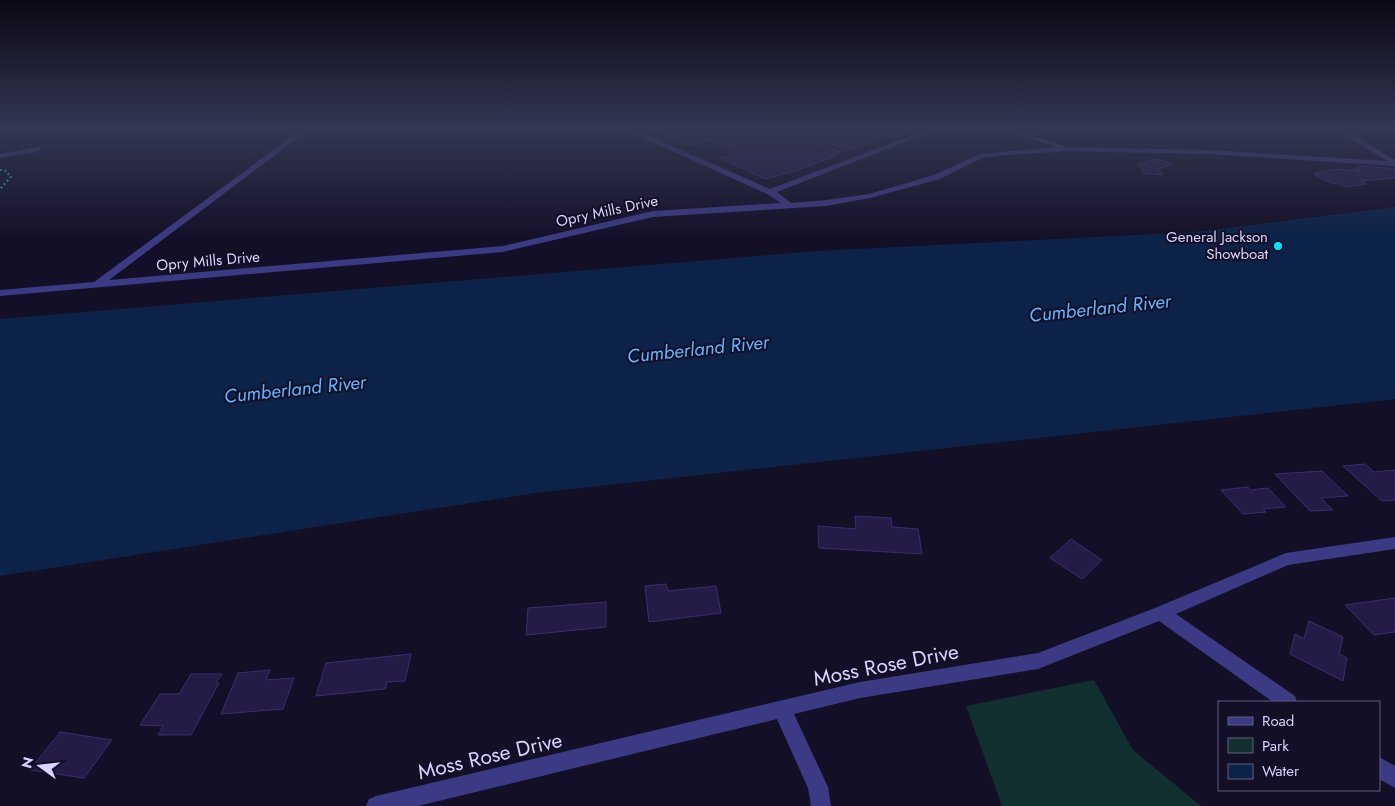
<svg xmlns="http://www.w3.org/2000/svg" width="1395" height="806" font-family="Jost,sans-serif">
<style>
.green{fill:#12302f}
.water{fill:#0c2248}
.building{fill:#241b47;stroke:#3b2d73}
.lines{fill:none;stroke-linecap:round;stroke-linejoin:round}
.path{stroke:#2fb8b0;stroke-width:2;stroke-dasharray:2 2.5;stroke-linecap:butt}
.minor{fill:#3d3a85;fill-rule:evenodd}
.poi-dot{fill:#00e5ff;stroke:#130f26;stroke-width:2}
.labels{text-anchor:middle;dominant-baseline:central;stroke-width:4;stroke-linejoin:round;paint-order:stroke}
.far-street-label{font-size:15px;fill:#d9d4ff;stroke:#130f26}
.far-poi-label{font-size:15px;fill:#d9d4ff;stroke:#130f26;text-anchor:end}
.water-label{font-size:19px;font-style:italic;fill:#62b6ff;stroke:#130f26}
.near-street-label{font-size:21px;fill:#d9d4ff;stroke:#130f26}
</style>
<rect width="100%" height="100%" fill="#130f26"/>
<!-- green -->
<polygon class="green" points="1094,680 1133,750 1201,806 1002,806 966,706"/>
<!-- water -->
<polygon class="water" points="1395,207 1395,399 535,493 0,576 0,319 817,251 1195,232"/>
<!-- building -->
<g class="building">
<polygon points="788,128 832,128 809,136"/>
<polygon points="788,128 809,136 832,128 844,128 875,140 846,151 828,143 822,145 840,152 830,156 833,157 795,171 765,179 720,158 737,152 708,140 691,145 686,144 651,129"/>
<polygon points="853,128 913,128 917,130 895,138 880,138"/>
<polygon points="1158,159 1173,164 1159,169 1163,175 1143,173 1139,164"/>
<polygon points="1363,166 1395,169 1395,178 1361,181 1367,184 1344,187 1338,183 1333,184 1315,175 1320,175 1315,173 1336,169 1360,171 1354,168"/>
<polygon points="1365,464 1374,472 1395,470 1395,500 1382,501 1343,466"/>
<polygon points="1322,471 1348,496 1321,498 1333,510 1310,511 1275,474"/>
<polygon points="1248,487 1250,490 1268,488 1286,507 1263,509 1266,512 1243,514 1221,490"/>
<polygon points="855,516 891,518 892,527 918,529 922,554 819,548 818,526 856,529"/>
<polygon points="1071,539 1102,560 1082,579 1050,558"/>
<polygon points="666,584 668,591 716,586 721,613 649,622 645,586"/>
<polygon points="1395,598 1395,632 1374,635 1345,605"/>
<polygon points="606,602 606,627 526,635 528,608"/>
<polygon points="1309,621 1343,637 1339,654 1347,658 1343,681 1290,654 1295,634 1304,639"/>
<polygon points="411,654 405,681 387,682 385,689 316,696 326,663"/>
<polygon points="270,670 266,680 294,678 283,709 221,714 238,673"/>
<polygon points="191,674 222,674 216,683 219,683 191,735 158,735 163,726 140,725 160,694 179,694"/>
<polygon points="60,732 112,740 84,778 30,770"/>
</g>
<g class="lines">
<!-- path -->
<g class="path">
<polyline points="282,128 279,130 287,130"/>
<polyline points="24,132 38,128"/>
<polyline points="0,170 6,171 11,177 0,189"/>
</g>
<!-- minor -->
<g class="minor">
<polygon points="7,128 19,128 0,134 0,130"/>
<polygon points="303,128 311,128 109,280 503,246 653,211 781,203 767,194 622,128 631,128 770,189 931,128 941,128 777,192 791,203 826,200 869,194 934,175 980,154 1056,147 1000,128 1011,128 1066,147 1209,150 1387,161 1334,128 1342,128 1395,160 1395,166 1209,154 1067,151 1006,155 982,158 940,179 870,198 826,206 653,217 503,252 0,296 0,290 94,282"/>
<polygon points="37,147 40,147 40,151 0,158 0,154"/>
<polygon points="1395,537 1395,549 1288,565 1176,614 1295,696 1297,702 1273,702 1159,621 1038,669 860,698 794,714 828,787 831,806 811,806 808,788 777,719 418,806 366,806 369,799 376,796 860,682 1038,653 1155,608 1286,553"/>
<polygon points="1379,757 1395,766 1395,788 1379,779"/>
</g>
</g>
<!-- sky -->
<linearGradient id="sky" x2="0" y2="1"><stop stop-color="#0a0815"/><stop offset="0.53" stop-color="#333752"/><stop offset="1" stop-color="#333752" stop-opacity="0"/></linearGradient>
<rect width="1395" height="241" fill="url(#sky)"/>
<!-- markers -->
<circle class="poi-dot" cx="1278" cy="246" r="5"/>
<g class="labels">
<!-- far-street labels -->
<g class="far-street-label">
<text transform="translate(607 211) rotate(-12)">Opry Mills Drive</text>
<text transform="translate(208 261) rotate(-5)">Opry Mills Drive</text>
</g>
<!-- far-poi labels -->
<g class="far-poi-label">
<text x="1268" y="237">General Jackson<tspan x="1268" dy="17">Showboat</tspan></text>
</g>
<!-- water labels -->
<g class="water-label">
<text transform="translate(1100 308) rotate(-6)">Cumberland River</text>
<text transform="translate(698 349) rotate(-6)">Cumberland River</text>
<text transform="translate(295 389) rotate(-6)">Cumberland River</text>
</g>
<!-- near-street labels -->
<g class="near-street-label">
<text transform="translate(886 665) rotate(-11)">Moss Rose Drive</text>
<text transform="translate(490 756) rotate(-13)">Moss Rose Drive</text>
</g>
</g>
<!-- legend -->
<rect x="1218" y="701" width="162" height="90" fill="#130f26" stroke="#625e7d"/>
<rect x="1228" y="717" width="25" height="8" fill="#3d3a85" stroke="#625e7d"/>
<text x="1262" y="726" font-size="15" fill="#d9d4ff">Road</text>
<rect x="1228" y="738" width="25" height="15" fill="#12302f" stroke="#625e7d"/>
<text x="1262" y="751" font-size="15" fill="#d9d4ff">Park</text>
<rect x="1228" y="764" width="25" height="15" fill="#0c2248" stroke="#625e7d"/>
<text x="1262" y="776" font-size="15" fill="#d9d4ff">Water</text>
<!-- north arrow -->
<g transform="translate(40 766) rotate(285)" stroke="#130f26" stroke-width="4" paint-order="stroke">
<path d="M0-4L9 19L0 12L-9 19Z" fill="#d9d4ff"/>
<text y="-8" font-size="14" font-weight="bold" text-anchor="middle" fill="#d9d4ff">N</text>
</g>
</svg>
